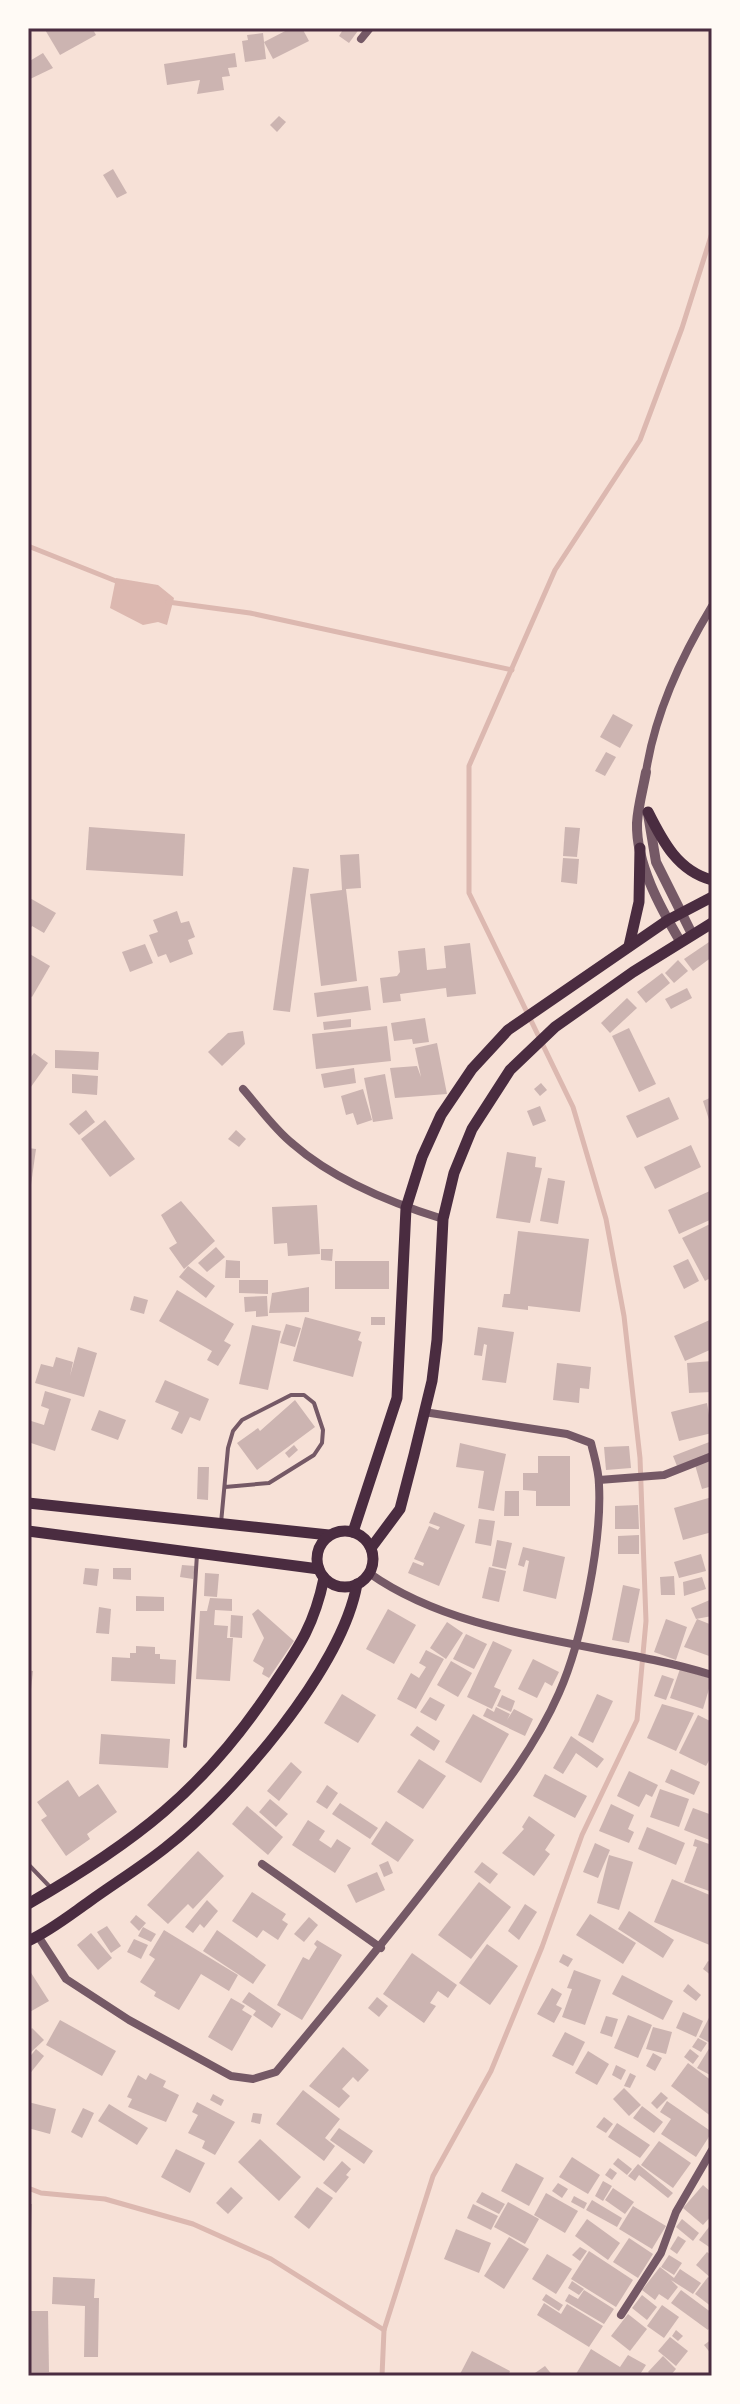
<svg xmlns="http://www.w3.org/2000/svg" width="740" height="2404" font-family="Ubuntu,sans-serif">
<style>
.water{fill:#dcb8b0}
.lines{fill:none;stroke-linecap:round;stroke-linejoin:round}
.stream{stroke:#dcb8b0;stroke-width:5}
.building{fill:#ccb4b1}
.service{stroke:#755966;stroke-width:4}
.minor{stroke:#755966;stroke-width:8}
.tertiary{stroke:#755966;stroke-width:10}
.secondary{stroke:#4a2c40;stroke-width:11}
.neatline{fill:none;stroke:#4a2c40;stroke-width:3}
</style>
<rect width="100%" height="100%" fill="#f7e1d7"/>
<!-- water -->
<polygon class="water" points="116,578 158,585 174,598 167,625 158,622 143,625 110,608"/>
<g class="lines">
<!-- stream -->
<g class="stream">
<polyline points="28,546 121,583"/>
<polyline points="168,602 250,613 512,670"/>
<polyline points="28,2188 41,2193 105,2199 193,2224 271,2259 384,2330"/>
<polyline points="382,2376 384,2330 433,2176 491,2071 542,1947 582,1835 637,1720 646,1621 640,1458 624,1316 606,1219 573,1107 469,893 469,766 555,570 640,440 682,328 712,233"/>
</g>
</g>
<!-- building -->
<g class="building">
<polygon points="44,28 92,28 96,35 60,55"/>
<polygon points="291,28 302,28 309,41 273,59 264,42"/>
<polygon points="344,28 360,28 349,43 339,36"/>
<polygon points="263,33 266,59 245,62 242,41 248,40 247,35"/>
<polygon points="43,53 53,68 28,80 28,62"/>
<polygon points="235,53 237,67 228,68 230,76 222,77 224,90 197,94 200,80 167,85 164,64"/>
<polygon points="279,116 286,122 277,132 270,125"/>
<polygon points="113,169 127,193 117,198 103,175"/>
<polygon points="613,714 633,725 620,748 600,737"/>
<polygon points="606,752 616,757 605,776 595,771"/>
<polygon points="89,827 185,834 183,876 86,870"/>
<polygon points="565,827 580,828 577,857 563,856"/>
<polygon points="359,854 361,888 346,889 357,981 321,986 310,894 342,890 340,855"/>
<polygon points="563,858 579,859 577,884 561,882"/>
<polygon points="293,867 309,869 290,1012 273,1010"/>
<polygon points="28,897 56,913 44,933 32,926 28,932"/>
<polygon points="177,911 181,923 189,921 195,937 188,940 193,954 170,963 166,954 158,957 149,935 158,932 153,920"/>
<polygon points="712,940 712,957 693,971 684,959"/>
<polygon points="470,943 476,994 447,997 446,988 400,994 401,1001 383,1003 380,978 397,976 400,972 398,951 425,948 427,970 446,968 444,946"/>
<polygon points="145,944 153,963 130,972 122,952"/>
<polygon points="28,953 50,966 32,997 28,995"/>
<polygon points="678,960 688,971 674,983 665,973"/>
<polygon points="662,973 670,983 646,1003 637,992"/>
<polygon points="368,986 371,1010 317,1017 314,993"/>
<polygon points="687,988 692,998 671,1009 665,999"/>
<polygon points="627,998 637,1008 610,1033 601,1023"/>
<polygon points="425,1018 429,1042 413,1044 412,1039 394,1041 391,1023"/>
<polygon points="351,1019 351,1027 324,1030 323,1022"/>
<polygon points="387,1026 391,1061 316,1069 312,1034"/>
<polygon points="629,1028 656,1084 639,1092 612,1036"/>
<polygon points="243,1031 245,1044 222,1066 208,1052 228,1033"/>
<polygon points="437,1043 447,1094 395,1098 390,1068 417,1066 421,1077 415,1048"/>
<polygon points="55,1050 99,1052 98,1070 55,1068"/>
<polygon points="34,1053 48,1063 28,1091 28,1061"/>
<polygon points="354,1068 356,1083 324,1088 321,1074"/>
<polygon points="72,1074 98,1076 97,1095 72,1093"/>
<polygon points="385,1074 393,1119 373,1122 364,1078"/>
<polygon points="541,1083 547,1090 540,1096 534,1089"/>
<polygon points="363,1089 372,1120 357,1125 353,1113 346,1115 341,1096"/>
<polygon points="669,1097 679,1119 637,1138 626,1116"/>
<polygon points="712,1097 712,1129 703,1101"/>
<polygon points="540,1106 546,1121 533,1126 527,1111"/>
<polygon points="86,1110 95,1122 79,1135 69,1124"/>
<polygon points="105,1120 135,1159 110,1177 81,1139"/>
<polygon points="236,1130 246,1139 239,1147 228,1139"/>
<polygon points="691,1145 701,1167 655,1189 644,1167"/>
<polygon points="28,1148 36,1149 30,1192 28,1192"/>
<polygon points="507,1152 536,1157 535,1167 542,1168 530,1223 496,1218"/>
<polygon points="548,1178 565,1181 558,1224 540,1221"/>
<polygon points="712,1190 712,1219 679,1234 668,1210"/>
<polygon points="181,1201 215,1241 184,1269 169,1248 177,1243 161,1215"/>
<polygon points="317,1205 320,1254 288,1256 287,1243 274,1244 272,1207"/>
<polygon points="712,1223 712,1277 705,1281 682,1238"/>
<polygon points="518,1231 589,1239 580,1312 528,1306 528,1310 502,1307 504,1294 510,1294"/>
<polygon points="216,1247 225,1257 207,1272 198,1263"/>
<polygon points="321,1249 333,1249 332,1261 321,1260"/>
<polygon points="688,1259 699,1281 684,1289 673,1266"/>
<polygon points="226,1260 240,1261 240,1278 225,1278"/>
<rect x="335" y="1261" width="54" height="28"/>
<polygon points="188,1266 215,1286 206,1298 179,1277"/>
<polygon points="239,1280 268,1280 268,1294 239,1293"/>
<polygon points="309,1287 309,1312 269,1313 272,1293"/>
<polygon points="177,1290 234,1324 224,1341 231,1345 218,1366 207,1360 212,1351 159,1321"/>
<polygon points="134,1296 148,1300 144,1314 130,1310"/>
<polygon points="267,1296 268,1316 256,1317 256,1311 245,1312 244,1297"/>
<polygon points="305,1317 361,1332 358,1340 362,1342 353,1377 293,1361"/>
<rect x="371" y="1317" width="14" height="8"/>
<polygon points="712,1319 712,1349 685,1361 674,1336"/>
<polygon points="286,1324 301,1328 295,1347 280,1343"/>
<polygon points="252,1325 281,1331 268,1390 239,1384"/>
<polygon points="478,1327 514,1332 506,1383 482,1380 487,1345 484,1344 482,1356 474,1355"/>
<polygon points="78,1347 97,1353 84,1397 35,1383 41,1364 53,1367 56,1357 73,1362 70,1376"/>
<polygon points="712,1361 712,1392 689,1393 687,1363"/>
<polygon points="557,1363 591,1367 589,1389 580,1388 579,1403 553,1400"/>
<polygon points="165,1380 209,1399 200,1421 190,1417 182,1434 171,1429 179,1412 155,1402"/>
<polygon points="45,1391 71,1399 55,1451 28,1442 28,1420 44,1425 49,1409 41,1406"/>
<polygon points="295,1400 315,1427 257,1470 237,1443 258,1428 260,1431"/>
<polygon points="707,1403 712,1433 679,1441 671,1412"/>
<polygon points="99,1410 126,1420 118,1440 91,1430"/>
<polygon points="712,1441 712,1453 677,1466 673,1456"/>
<polygon points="460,1443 506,1454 494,1511 478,1508 484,1471 456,1467"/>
<polygon points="294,1445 298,1450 289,1458 285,1453"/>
<polygon points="629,1446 631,1468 606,1470 604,1447"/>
<polygon points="538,1456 570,1456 570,1506 536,1506 536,1491 523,1490 523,1473 538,1473"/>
<polygon points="712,1457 712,1493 711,1493 709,1487 702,1489 695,1465"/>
<polygon points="198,1467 209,1467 208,1500 197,1499"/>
<polygon points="505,1491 519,1491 519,1516 504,1516"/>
<polygon points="712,1497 712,1532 683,1540 674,1508"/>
<polygon points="638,1505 639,1529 615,1529 615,1506"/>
<polygon points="434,1512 465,1525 439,1586 408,1573 413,1562 423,1566 424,1563 414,1559 429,1526 438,1530 440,1527 429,1523"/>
<polygon points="479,1519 495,1521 491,1546 475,1543"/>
<polygon points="639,1535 639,1554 618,1554 618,1536"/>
<polygon points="497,1540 512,1543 506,1569 492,1566"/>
<polygon points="523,1547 565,1557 556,1599 523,1591 529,1561 526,1560 524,1567 518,1565"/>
<polygon points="701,1554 706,1571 679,1578 674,1562"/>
<polygon points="182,1565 195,1566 193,1579 180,1577"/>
<polygon points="489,1567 506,1571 499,1602 482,1598"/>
<polygon points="85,1568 99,1569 97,1586 83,1584"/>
<polygon points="113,1568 131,1568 131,1580 113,1579"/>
<polygon points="205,1573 219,1574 217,1597 204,1596"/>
<polygon points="674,1576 675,1595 661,1595 660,1577"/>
<polygon points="702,1577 706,1589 684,1596 683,1582"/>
<polygon points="623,1585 640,1589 629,1643 612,1640"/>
<polygon points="136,1596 164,1597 164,1611 136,1611"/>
<polygon points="210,1598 232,1599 232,1611 215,1610 214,1625 228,1626 227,1638 233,1638 230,1681 196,1679 200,1611 207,1611"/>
<polygon points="712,1599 712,1616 696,1619 691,1608"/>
<polygon points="99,1607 111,1609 109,1634 96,1633"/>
<polygon points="258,1609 294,1641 269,1678 262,1674 264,1668 253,1661 264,1638 252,1614"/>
<polygon points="388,1609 416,1625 394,1664 366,1649"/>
<polygon points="231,1615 243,1616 242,1638 230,1637"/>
<polygon points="666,1619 687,1627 676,1660 654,1652"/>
<polygon points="697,1619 712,1625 712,1657 684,1647"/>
<polygon points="447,1622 463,1633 446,1659 430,1648"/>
<polygon points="466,1634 487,1644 474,1669 453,1659"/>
<polygon points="493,1641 512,1650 494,1687 501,1690 492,1709 467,1697"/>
<polygon points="136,1646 155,1647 155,1654 160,1654 160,1659 176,1660 175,1684 111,1681 112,1657 130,1658 130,1653 136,1653"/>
<polygon points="426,1650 444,1659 416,1709 397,1699 411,1673 419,1678 426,1667 419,1663"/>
<polygon points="533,1659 559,1672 552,1686 545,1682 537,1698 518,1689"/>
<polygon points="451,1661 472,1673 458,1697 437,1685"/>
<polygon points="680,1669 712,1679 703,1709 670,1698"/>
<polygon points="28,1670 33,1671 31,1689 28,1689"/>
<polygon points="662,1675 674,1679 666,1700 654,1696"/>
<polygon points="342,1694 376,1715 358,1743 324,1723"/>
<polygon points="597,1694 613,1701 593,1743 578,1735"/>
<polygon points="502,1695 515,1701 511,1712 497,1706"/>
<polygon points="430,1697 445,1705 436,1721 420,1712"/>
<polygon points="662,1704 694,1713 676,1751 647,1738"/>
<polygon points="496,1707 510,1714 507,1720 514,1709 533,1719 525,1736 483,1716 487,1708 494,1712"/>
<polygon points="473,1714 509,1734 481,1783 445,1762"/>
<polygon points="698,1715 712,1722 712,1755 706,1766 679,1753"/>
<polygon points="417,1726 440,1741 434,1751 410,1735"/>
<polygon points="101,1734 170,1739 168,1768 99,1764"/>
<polygon points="571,1736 604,1759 597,1768 576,1753 563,1774 553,1768"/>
<polygon points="419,1759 446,1776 423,1809 397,1792"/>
<polygon points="291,1762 302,1772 279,1801 267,1791"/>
<polygon points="671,1769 700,1782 694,1795 665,1782"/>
<polygon points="629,1771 658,1785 652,1797 646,1794 639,1807 617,1796"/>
<polygon points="545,1774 587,1796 575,1818 533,1796"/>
<polygon points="68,1780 79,1797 98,1784 117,1812 87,1834 90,1839 66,1856 41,1820 47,1816 37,1802"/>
<polygon points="327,1785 338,1793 327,1809 316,1802"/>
<polygon points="660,1789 689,1799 679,1827 650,1817"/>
<polygon points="270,1799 288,1814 276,1827 259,1812"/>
<polygon points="340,1803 378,1828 370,1839 332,1814"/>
<polygon points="611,1804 634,1815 628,1829 634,1832 629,1843 599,1831"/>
<polygon points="247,1806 283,1837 268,1855 232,1824"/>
<polygon points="693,1808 712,1815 712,1841 684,1830"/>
<polygon points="529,1816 555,1835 545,1850 550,1854 534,1876 502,1853 524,1829 522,1827"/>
<polygon points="308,1820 325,1831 319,1840 331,1848 337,1839 351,1848 335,1873 292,1845"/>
<polygon points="386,1821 414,1840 398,1862 371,1844"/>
<polygon points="647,1827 685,1843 676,1865 638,1849"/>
<polygon points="695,1839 712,1845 712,1892 684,1882 697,1847 693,1846"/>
<polygon points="595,1843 610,1850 598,1878 583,1872"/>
<polygon points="198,1851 224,1876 193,1909 188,1904 168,1924 147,1905"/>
<polygon points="609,1855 633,1862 619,1910 597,1903"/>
<polygon points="388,1861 393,1873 384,1877 379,1865"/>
<polygon points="482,1862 498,1874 490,1884 474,1872"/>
<polygon points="377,1872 385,1890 356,1903 347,1885"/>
<polygon points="672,1879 712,1896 712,1946 654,1922"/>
<polygon points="479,1882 511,1907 471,1959 438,1935"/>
<polygon points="252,1892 286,1914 282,1920 288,1924 278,1940 263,1930 257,1938 232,1921"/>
<polygon points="207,1900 218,1911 204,1928 200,1924 193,1933 185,1927"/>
<polygon points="525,1904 537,1912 519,1940 508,1931"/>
<polygon points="629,1911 674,1940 663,1958 618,1929"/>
<polygon points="590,1914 636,1943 623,1964 576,1935"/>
<polygon points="136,1915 146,1923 139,1931 130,1922"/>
<polygon points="309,1917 318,1925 304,1942 294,1934"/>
<polygon points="107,1926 121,1946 111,1953 97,1932"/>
<polygon points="143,1927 156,1934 151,1942 138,1936"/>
<polygon points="164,1930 238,1975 229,1991 201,1974 179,2010 154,1996 156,1992 140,1982 155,1959 149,1955"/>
<polygon points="217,1930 266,1965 253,1984 203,1951"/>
<polygon points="91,1933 112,1958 98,1970 77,1945"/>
<polygon points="134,1939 148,1945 141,1959 127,1952"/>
<polygon points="317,1940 342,1955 302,2020 277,2005 303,1957 309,1960 317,1947 314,1944"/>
<polygon points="487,1944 518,1966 490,2005 459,1983"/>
<polygon points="412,1953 457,1985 448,1998 438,1991 430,2003 436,2006 424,2023 383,1994"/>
<polygon points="563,1954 573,1959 568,1967 559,1962"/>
<polygon points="708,1961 712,1963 712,1976 703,1969"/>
<polygon points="28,1968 49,2001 28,2013"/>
<polygon points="574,1970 601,1980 585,2025 562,2017 572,1989 567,1988"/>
<polygon points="622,1975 673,2001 663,2020 612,1994"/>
<polygon points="688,1984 701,1995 696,2001 683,1991"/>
<polygon points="552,1988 562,1994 556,2005 562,2008 554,2023 537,2014"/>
<polygon points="249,1992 281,2014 272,2028 253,2015 256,2011 242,2002"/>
<polygon points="377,1997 388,2006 379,2017 368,2008"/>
<polygon points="231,1998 245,2006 242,2010 252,2016 232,2051 208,2037"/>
<polygon points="683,2012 703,2021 696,2037 676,2028"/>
<polygon points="712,2012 712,2044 699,2037"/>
<polygon points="628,2015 652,2025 638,2058 614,2048"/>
<polygon points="606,2016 618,2019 612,2037 600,2033"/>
<polygon points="60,2020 116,2051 102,2076 46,2045"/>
<polygon points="653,2027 672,2032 666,2054 646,2049"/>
<polygon points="32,2028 44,2040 28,2055 28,2032"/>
<polygon points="565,2032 585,2042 573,2066 552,2056"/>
<polygon points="698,2038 707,2043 701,2052 692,2047"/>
<polygon points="343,2047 369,2070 358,2082 353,2077 342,2089 350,2096 339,2108 309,2086"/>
<polygon points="710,2047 712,2049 712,2076 697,2068"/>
<polygon points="36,2049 44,2056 28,2076 28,2059"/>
<polygon points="690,2049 699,2056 693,2064 684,2057"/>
<polygon points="588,2051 609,2064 597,2085 575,2073"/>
<polygon points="653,2053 662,2058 655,2071 646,2066"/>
<polygon points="688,2063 712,2081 712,2117 671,2086"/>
<polygon points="616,2065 626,2070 621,2080 612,2075"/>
<polygon points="150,2073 166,2081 163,2087 179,2095 166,2122 128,2107 132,2099 127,2097 138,2075 146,2080"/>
<polygon points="630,2073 636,2076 630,2088 624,2086"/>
<polygon points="624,2088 641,2105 629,2116 613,2099"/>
<polygon points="303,2090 340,2119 325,2138 335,2146 324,2161 276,2124"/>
<polygon points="661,2092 668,2098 657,2109 651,2103"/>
<polygon points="213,2094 224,2100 221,2106 210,2100"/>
<polygon points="667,2101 712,2132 696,2157 661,2134 671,2119 660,2112"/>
<polygon points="28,2102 56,2109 50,2134 28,2128"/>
<polygon points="197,2102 235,2122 215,2155 202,2148 205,2141 188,2133 198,2115 192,2112"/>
<polygon points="109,2104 148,2128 137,2145 98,2121"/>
<polygon points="642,2106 663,2122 654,2133 633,2118"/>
<polygon points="83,2108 94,2113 82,2138 71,2132"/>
<polygon points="253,2113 262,2114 260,2124 251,2122"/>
<polygon points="604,2117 613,2124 606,2133 596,2127"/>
<polygon points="617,2123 650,2145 640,2158 608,2137"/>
<polygon points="339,2128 373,2151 364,2164 330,2140"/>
<polygon points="260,2139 301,2177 279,2201 238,2162"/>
<polygon points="659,2141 691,2163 673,2188 641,2165"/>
<polygon points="176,2149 205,2163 190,2193 161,2177"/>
<polygon points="572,2157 600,2175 588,2194 559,2177"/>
<polygon points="618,2158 632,2169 627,2175 613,2164"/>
<polygon points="342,2161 351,2169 346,2175 349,2177 336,2193 323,2183"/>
<polygon points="516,2163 544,2178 529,2206 501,2191"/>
<polygon points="638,2164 673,2193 668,2198 639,2175 635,2181 628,2176"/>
<polygon points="610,2168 617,2173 612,2180 605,2175"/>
<polygon points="603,2181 612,2186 603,2201 595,2196"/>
<polygon points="558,2183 568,2189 562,2198 552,2191"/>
<polygon points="703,2185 712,2193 712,2215 703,2225 683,2208"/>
<polygon points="231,2187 243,2198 228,2214 216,2203"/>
<polygon points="317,2187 333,2198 309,2229 294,2217"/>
<polygon points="613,2188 634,2202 625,2214 605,2200"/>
<polygon points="482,2192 505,2204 499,2214 476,2202"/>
<polygon points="546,2193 578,2211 565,2233 534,2215"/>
<polygon points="574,2196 587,2203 584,2209 571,2202"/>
<polygon points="592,2200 622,2218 617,2227 586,2210"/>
<polygon points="508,2202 539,2219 525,2244 494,2227"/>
<polygon points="28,2204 32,2204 31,2233 28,2233"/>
<polygon points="473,2204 498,2216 491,2230 467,2218"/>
<polygon points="633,2206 666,2226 652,2249 619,2229"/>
<polygon points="587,2219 620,2243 608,2260 575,2236"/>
<polygon points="682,2219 699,2233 693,2241 676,2227"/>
<polygon points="712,2223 712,2249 699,2240"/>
<polygon points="456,2229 491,2243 479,2273 444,2259"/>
<polygon points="678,2236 686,2241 677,2254 670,2249"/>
<polygon points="509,2237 529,2249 504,2289 484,2276"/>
<polygon points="629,2238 653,2254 638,2278 613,2262"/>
<polygon points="580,2247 587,2251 580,2261 572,2255"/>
<polygon points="589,2251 633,2280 616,2307 571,2279"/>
<polygon points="707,2252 712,2256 712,2279 696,2265"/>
<polygon points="547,2254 572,2269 556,2294 532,2279"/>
<polygon points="669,2255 682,2263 674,2275 661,2267"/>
<polygon points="660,2267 674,2278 680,2269 701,2283 693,2294 671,2280 678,2287 668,2300 659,2294 655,2300 642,2290"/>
<polygon points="53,2277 95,2279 94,2298 99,2298 98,2357 84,2357 85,2306 52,2304"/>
<polygon points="708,2277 712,2280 712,2307 695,2294"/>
<polygon points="572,2281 584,2289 579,2295 568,2288"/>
<polygon points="584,2290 614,2309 604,2324 565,2301 569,2294 578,2299"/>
<polygon points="681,2290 712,2313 712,2324 708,2330 671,2303"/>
<polygon points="546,2294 563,2305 559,2311 542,2300"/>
<polygon points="642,2295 657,2307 647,2320 632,2308"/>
<polygon points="544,2303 561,2314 567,2304 603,2326 589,2347 537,2315"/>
<polygon points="662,2305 679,2317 664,2338 647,2326"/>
<polygon points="28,2311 48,2311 49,2372 29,2372"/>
<polygon points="628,2314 647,2329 630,2351 611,2336"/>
<polygon points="676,2330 683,2336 678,2341 672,2336"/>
<polygon points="670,2337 688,2351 676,2366 658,2351"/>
<polygon points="712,2339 712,2355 704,2345"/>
<polygon points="591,2349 620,2367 628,2355 646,2365 639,2376 580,2376 576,2374"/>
<polygon points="472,2351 510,2371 508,2376 459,2376"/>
<polygon points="663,2356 676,2369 670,2376 652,2376 648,2372"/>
<polygon points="545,2366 553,2376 537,2376 535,2373"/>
</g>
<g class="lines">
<!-- service -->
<g class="service">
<polyline points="221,1523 228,1448 233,1431 242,1420 291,1395 304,1395 314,1403 323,1430 322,1443 314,1455 269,1483 225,1487"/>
<polyline points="185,1746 197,1554"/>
<polyline points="28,1864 51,1888"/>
</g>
<!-- minor -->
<g class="minor">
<polyline points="361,39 370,28"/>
<path d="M646 772C655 713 681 657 712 606"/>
<path d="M243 1089C259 1107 274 1129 293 1144 334 1180 391 1203 443 1219"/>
<polyline points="599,1480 664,1475 712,1456"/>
<path d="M369 1573C465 1641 603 1641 712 1675"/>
<polyline points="262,1864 381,1948"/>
<path d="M38 1936 66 1979 129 2020 231 2076 253 2079 276 2072C339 1997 400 1922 459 1845 496 1797 535 1748 559 1693 582 1641 602 1541 599 1485 599 1471 594 1456 591 1443L567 1434 424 1412"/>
<polyline points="621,2315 661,2253 676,2212 712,2150"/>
</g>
<!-- tertiary -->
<g class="tertiary">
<path d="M646 772C643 789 638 806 637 823 636 864 660 907 680 941"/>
<polyline points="648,814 656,862 692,934"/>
</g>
<!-- secondary -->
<g class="secondary">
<path d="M648 812C663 842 678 871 712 880"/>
<polyline points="629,946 639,902 640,848"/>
<polyline points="28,1503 329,1535"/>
<polyline points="28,1531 319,1569"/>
<circle cx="345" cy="1559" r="28"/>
<polyline points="353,1532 397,1398 406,1208 422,1157 441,1115 472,1069 508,1030 668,920 712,897"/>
<polyline points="371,1548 400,1509 414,1455 432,1381 437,1340 443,1219 454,1173 472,1129 510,1070 555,1027 633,972 712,923"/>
<path d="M28 1904C134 1843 204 1790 272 1687 299 1647 314 1626 324 1578"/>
<path d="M28 1941C50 1931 70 1915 90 1901 115 1883 141 1867 165 1848 233 1795 342 1669 357 1584"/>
</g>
</g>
<!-- border -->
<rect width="740" height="2404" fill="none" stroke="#fffaf5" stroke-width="60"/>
<rect x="30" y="30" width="680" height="2344" class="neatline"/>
</svg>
